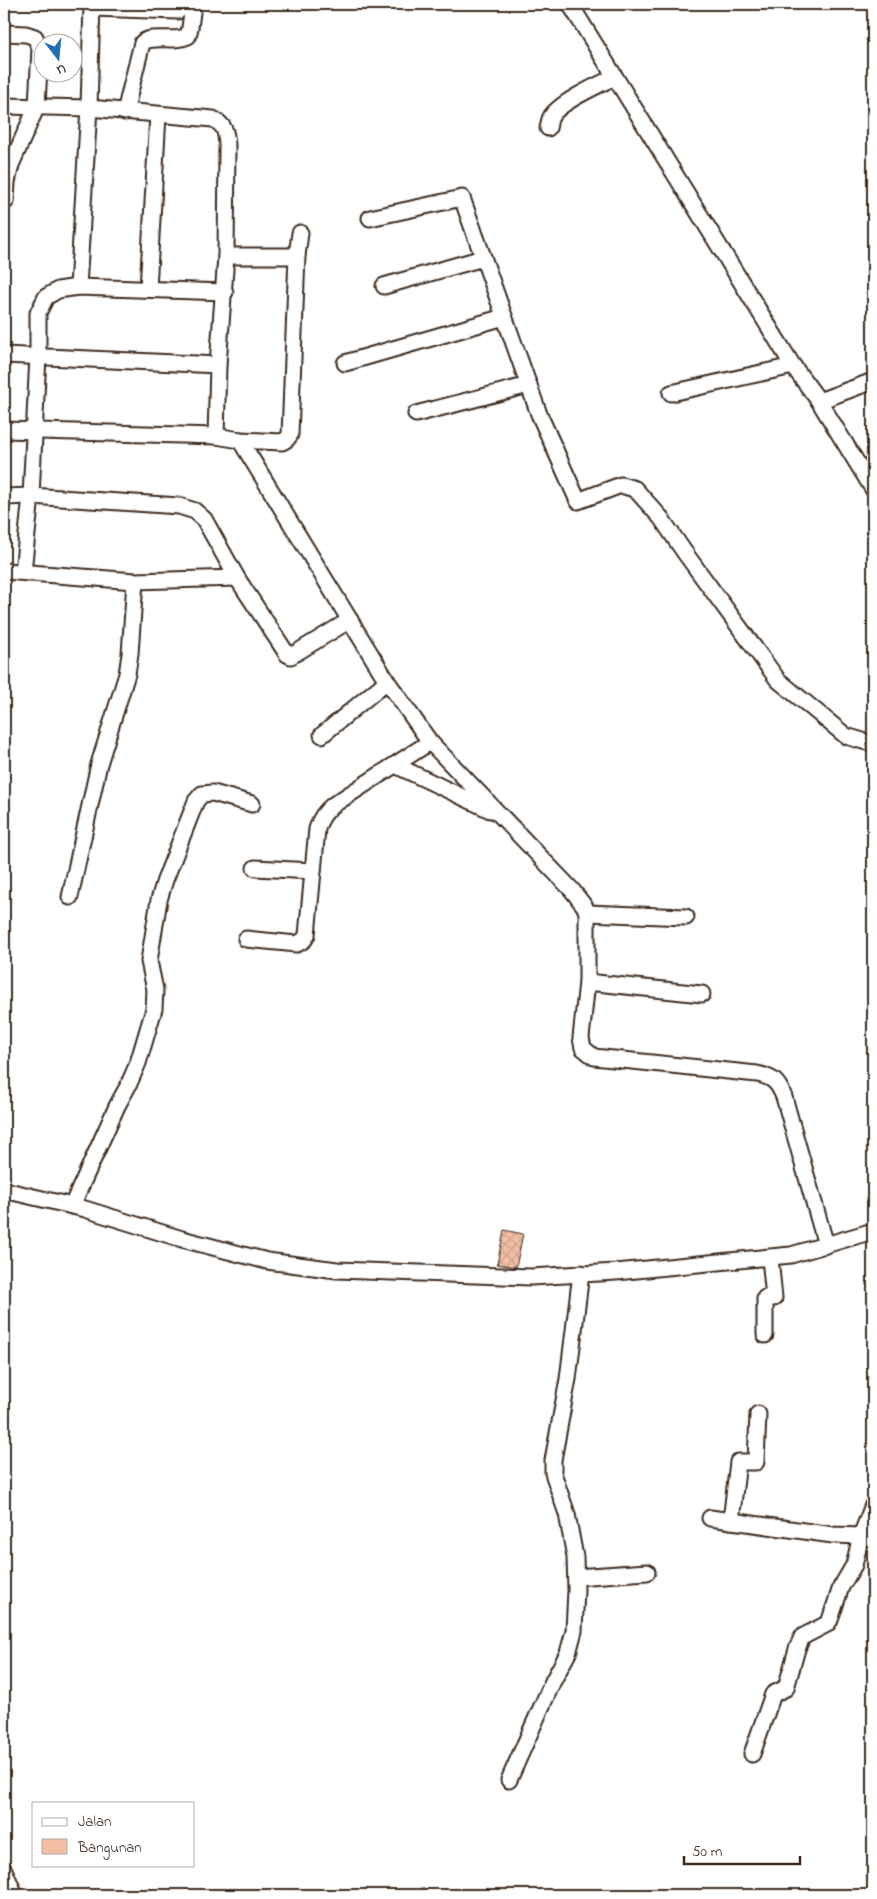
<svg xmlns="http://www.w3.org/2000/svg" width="877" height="1899" font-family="'Indie Flower',sans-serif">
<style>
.building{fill:url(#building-cross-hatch);stroke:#3b2a1e}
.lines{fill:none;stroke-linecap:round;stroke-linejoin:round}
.street-casing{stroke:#3b2a1e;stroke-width:19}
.street{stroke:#fff;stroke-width:15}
</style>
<defs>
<pattern id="building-cross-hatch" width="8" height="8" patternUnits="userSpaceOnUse" patternTransform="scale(1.25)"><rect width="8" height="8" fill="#f2bea4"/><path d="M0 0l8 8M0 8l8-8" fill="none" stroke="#d0a38d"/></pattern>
</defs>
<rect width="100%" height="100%" fill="#fff"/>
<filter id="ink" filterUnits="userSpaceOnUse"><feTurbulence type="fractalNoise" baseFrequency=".02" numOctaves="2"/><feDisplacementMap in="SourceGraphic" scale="10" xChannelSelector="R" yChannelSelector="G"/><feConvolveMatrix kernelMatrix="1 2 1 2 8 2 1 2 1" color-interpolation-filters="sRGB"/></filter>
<g filter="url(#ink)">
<!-- building -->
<polygon class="building" points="504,1230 523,1234 516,1267 497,1264"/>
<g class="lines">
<!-- street casing -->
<g class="street-casing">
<g id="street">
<polyline points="570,4 793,366 819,401 873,489"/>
<polyline points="92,8 178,11"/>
<polyline points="4,33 26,34 35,37 40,48 37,106 11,165 7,182 6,201"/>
<path d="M4 106 89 108 213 119C225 125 226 132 227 145L226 256 218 365 216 436 4 430"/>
<path d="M125 112 142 43C152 34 174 43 188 36L190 28 193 4"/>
<path d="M548 128C549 125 549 120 551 117 558 103 600 84 615 77"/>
<polyline points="370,218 462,198 539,414 578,501 621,485 635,489 661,518 685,553 778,680 846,736 873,744"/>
<polyline points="226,256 297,256"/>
<polyline points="384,286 483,258"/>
<polyline points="78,287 89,108 92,4"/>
<polyline points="148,289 158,115"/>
<polyline points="4,355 218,365"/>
<polyline points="345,363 504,317"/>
<polyline points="671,393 793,366"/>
<polyline points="819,401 873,381"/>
<polyline points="416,414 529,385"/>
<polyline points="216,436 240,440 282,442 287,439 290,435 297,256 300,233"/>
<path d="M240 440 387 681 430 742 572 890 585 907 587 913V982L581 1038 583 1048 594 1057 757 1074C773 1077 778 1082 784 1097L826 1245"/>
<polyline points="4,497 31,496 179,506 195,511 204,519 237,578 287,654 291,656 350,620"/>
<polyline points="4,571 135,581 237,578"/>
<polyline points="23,572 31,496 38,356 38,313 46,297 58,290 78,287 225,292"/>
<polyline points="322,735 387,681"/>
<polyline points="395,765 490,810"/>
<polyline points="255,868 313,871"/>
<polyline points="70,897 99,764 127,674 130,654 135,581"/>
<polyline points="587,913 686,917"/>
<path d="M246 939 297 944 304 940 307 935 317 829C320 818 325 812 333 805L430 742"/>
<polyline points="587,982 702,994"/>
<polyline points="4,1190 85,1209 182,1239 267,1261 337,1270 531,1277 616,1272 791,1255 873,1231"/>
<polyline points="72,1206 117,1106 128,1086 138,1063 154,1009 155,990 149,961 159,900 165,880 196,801 202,794 213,793 252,804"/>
<polyline points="765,1335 765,1298 774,1298 770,1258"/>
<polyline points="710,1518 833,1535 861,1536"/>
<polyline points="731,1521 738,1462 756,1462 758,1414"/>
<polyline points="576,1577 647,1572"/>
<polyline points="752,1754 773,1694 786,1688 797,1649 802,1637 827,1624 830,1620 841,1587 854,1565 861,1536 873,1505"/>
<polyline points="509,1780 553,1681 568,1653 574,1631 576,1590 575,1557 567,1514 553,1473 553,1460 568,1379 581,1273"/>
<polyline points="4,1870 15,1895"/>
</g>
</g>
<!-- street -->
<use href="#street" class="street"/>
</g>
</g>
<!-- margin -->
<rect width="877" height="1899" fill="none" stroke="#fff" stroke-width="20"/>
<rect x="10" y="10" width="857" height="1879" fill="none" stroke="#3b2a1e" stroke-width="2" filter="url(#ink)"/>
<!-- legend -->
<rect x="32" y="1802" width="162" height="65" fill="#ffffff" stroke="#b1aaa5"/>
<rect x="42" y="1818" width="25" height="8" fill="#ffffff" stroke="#b1aaa5"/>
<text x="78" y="1826" font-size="15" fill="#3b2a1e">Jalan</text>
<rect x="42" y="1839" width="25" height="15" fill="#f2bea4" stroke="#b1aaa5"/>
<text x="78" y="1852" font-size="15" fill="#3b2a1e">Bangunan</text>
<!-- north arrow -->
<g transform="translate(58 58) rotate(164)"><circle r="24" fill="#ffffff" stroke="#b1aaa5"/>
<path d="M0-4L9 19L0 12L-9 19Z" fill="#1f6fb2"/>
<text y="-8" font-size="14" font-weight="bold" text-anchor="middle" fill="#3b2a1e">U</text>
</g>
<!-- scale -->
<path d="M684 1856v8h116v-8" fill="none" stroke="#3b2a1e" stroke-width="2.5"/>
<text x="692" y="1856" font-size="15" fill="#3b2a1e" stroke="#ffffff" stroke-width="4" paint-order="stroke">50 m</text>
</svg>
